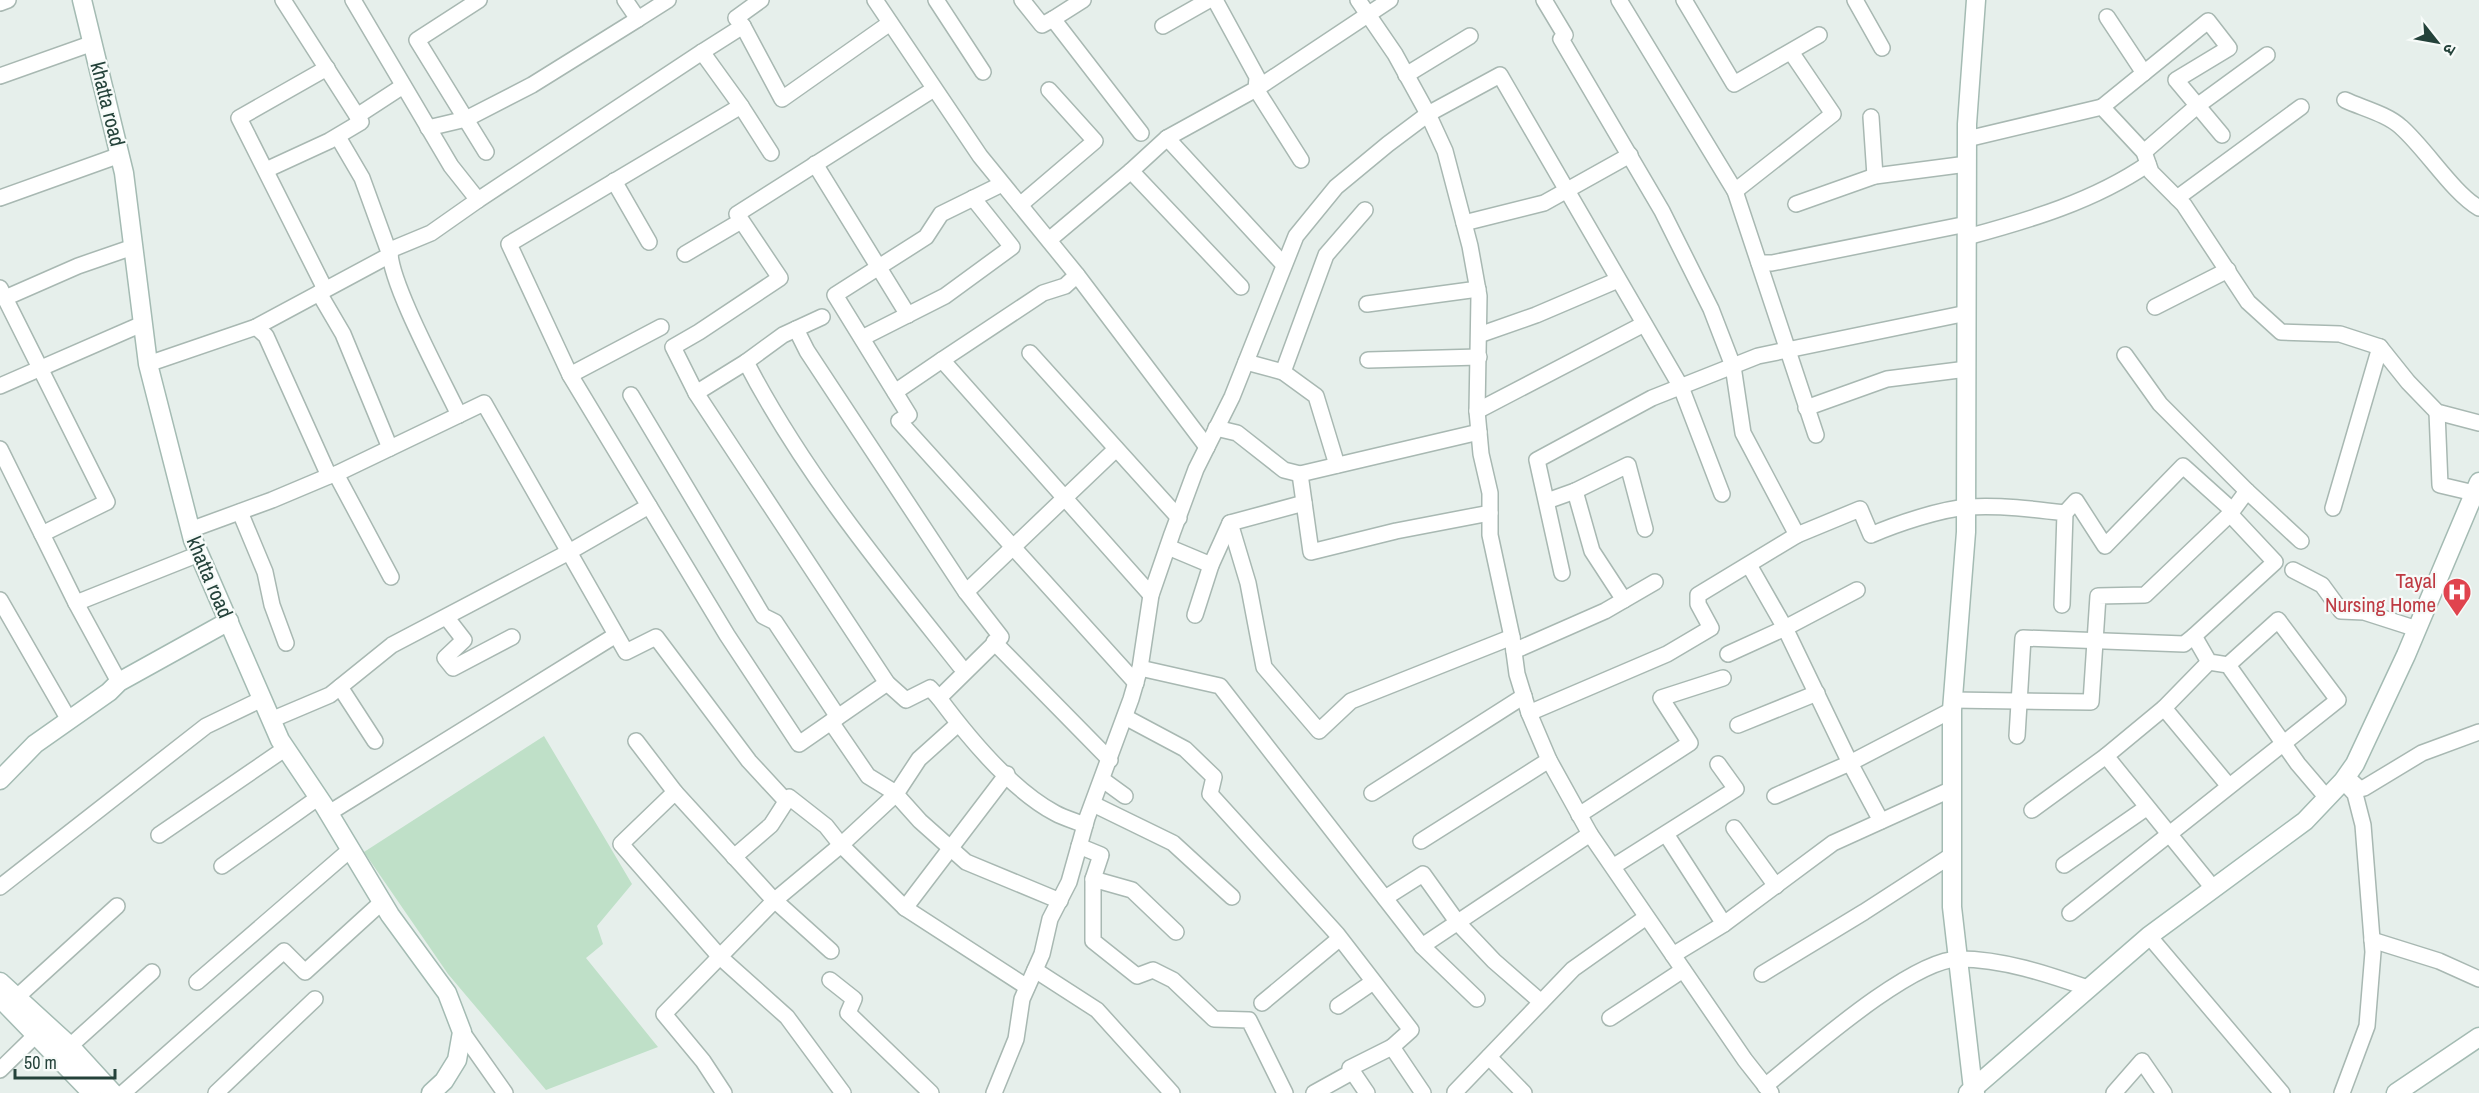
<svg xmlns="http://www.w3.org/2000/svg" width="2479" height="1093" font-family="'Archivo Narrow','Noto Sans Devanagari',sans-serif">
<style>
.green{fill:#bfe0c8}
.lines{fill:none;stroke-linecap:round;stroke-linejoin:round}
.street-casing{stroke:#a8b8b2;stroke-width:18}
.secondary-casing{stroke:#a4bbb3;stroke-width:21}
.street{stroke:#fff;stroke-width:15}
.secondary{stroke:#fff;stroke-width:18}
.labels{text-anchor:middle;dominant-baseline:central;stroke-width:4.5;stroke-linejoin:round;paint-order:stroke}
.street-label{font-size:21px;fill:#24423a;stroke:#f7fbf9}
.health-label{font-size:21px;fill:#be3a42;stroke:#f7fbf9;text-anchor:end}
</style>
<rect width="100%" height="100%" fill="#e6efeb"/>
<!-- green -->
<polygon class="green" points="544,736 632,884 597,926 603,944 586,958 658,1047 546,1090 448,974 364,852"/>
<g class="lines">
<!-- street casing -->
<g class="street-casing">
<g id="street">
<polyline points="353,0 451,166 478,200 702,52"/>
<polyline points="479,0 417,40 486,152"/>
<polyline points="625,0 638,19 668,0"/>
<polyline points="875,0 980,156 1077,275 1207,447"/>
<polyline points="936,0 983,72"/>
<polyline points="1022,0 1042,25 1053,19 1141,133"/>
<polyline points="1215,0 1257,77 1256,89 1167,138 1284,265"/>
<polyline points="1358,0 1395,54 1428,114 1445,151 1470,246 1479,296 1477,411 1481,454 1490,493 1490,535 1512,637 1517,674 1529,713 1549,760 1590,834 1745,1060 1771,1093"/>
<polyline points="1619,0 1735,191 1816,435"/>
<polyline points="1684,0 1734,84 1819,35"/>
<polyline points="1855,0 1882,48"/>
<polyline points="0,3 8,0"/>
<polyline points="2107,17 2144,73"/>
<polyline points="1053,19 1083,0"/>
<polyline points="743,26 736,18 761,0"/>
<polyline points="1163,26 1209,0"/>
<polyline points="1406,75 1470,36"/>
<polyline points="0,76 93,43"/>
<path d="M2345 100C2362 108 2387 114 2401 127 2426 149 2453 193 2479 208"/>
<polyline points="741,106 702,52 743,26 782,99 890,23"/>
<polyline points="2102,107 2208,21 2229,48 2176,80 2222,135"/>
<polyline points="357,116 403,86"/>
<polyline points="1871,117 1875,176"/>
<polyline points="428,128 466,119 532,85 638,19"/>
<polyline points="1167,138 1131,171 1241,287"/>
<polyline points="1967,139 2102,107 2144,152 2151,172 2184,205 2248,302 2281,332 2340,334 2380,347 2408,382 2437,412 2479,423"/>
<polyline points="2144,152 2197,106 2267,55"/>
<polyline points="771,153 741,106 509,244 570,375 727,635 799,744 887,683"/>
<polyline points="1301,160 1256,89 1390,0"/>
<polyline points="815,164 908,315"/>
<polyline points="266,170 329,141 361,122 283,0"/>
<polyline points="614,181 649,242"/>
<polyline points="1002,184 941,214 926,237 835,295 909,415 899,421 1136,683"/>
<polyline points="1735,191 1833,114 1791,52"/>
<polyline points="0,198 120,155"/>
<polyline points="2177,198 2301,107"/>
<polyline points="1796,204 1875,176 1967,164"/>
<polyline points="1020,205 1095,141 1049,90"/>
<polyline points="1464,223 1544,203 1630,155"/>
<path d="M1967 237C2030 220 2094 201 2148 164"/>
<polyline points="1049,240 1131,171"/>
<polyline points="685,254 741,221"/>
<polyline points="1759,263 1772,263 1967,224"/>
<polyline points="1077,275 1065,286 1043,293 942,360 1151,595"/>
<polyline points="0,288 107,502 42,534"/>
<polyline points="325,289 239,118 327,68"/>
<polyline points="319,293 343,334 390,448"/>
<polyline points="5,298 78,266 133,247"/>
<polyline points="1367,304 1478,289"/>
<polyline points="2155,307 2228,270"/>
<path d="M822 317 783 335 746 362C803 472 883 569 960 666"/>
<polyline points="256,327 266,336 329,476 336,474"/>
<path d="M796 329 807 351 966 592 1001 637 939 698C968 737 1012 790 1055 813 1064 818 1075 821 1085 825"/>
<polyline points="1479,335 1536,315 1618,280"/>
<polyline points="862,338 945,296 1012,247 973,198"/>
<polyline points="1030,353 1179,518"/>
<polyline points="2125,355 2160,404 2247,491 2230,514"/>
<polyline points="1368,360 1479,357"/>
<polyline points="746,362 696,393 887,683 906,700 930,688 939,698"/>
<polyline points="1246,362 1283,372 1316,396 1337,465"/>
<polyline points="148,364 256,327 390,255 362,178 338,137"/>
<polyline points="1283,372 1326,255 1365,210"/>
<polyline points="570,375 661,327"/>
<polyline points="0,386 142,324"/>
<polyline points="895,392 942,360"/>
<polyline points="696,393 673,347 699,332 780,278 737,214 934,89"/>
<polyline points="631,395 763,616 775,622 838,717"/>
<polyline points="1806,408 1887,379 1967,369"/>
<polyline points="1477,411 1644,324"/>
<polyline points="2437,412 2440,485 2474,493"/>
<path d="M459 415C444 383 388 280 390 250L431 233 478 200"/>
<polyline points="1216,428 1237,433 1284,470 1300,474"/>
<polyline points="1479,432 1300,474 1311,552 1396,531 1490,513"/>
<polyline points="0,449 76,603 119,682"/>
<polyline points="1575,491 1628,465 1645,529"/>
<polyline points="2247,491 2301,541"/>
<polyline points="1547,501 1575,491 1592,551 1624,600"/>
<polyline points="2333,508 2380,347"/>
<polyline points="240,512 265,572 272,605 286,643"/>
<polyline points="2065,513 2076,501 2105,546 2183,466 2232,510"/>
<polyline points="1230,523 1248,583 1264,667 1319,731 1351,701 1512,637"/>
<polyline points="190,530 272,500 329,476"/>
<path d="M1797 535 1860 509 1871 535C1896 524 1941 509 1968 507 2000 505 2033 509 2065 513L2062 605"/>
<polyline points="1168,547 1211,565 1230,523 1304,503"/>
<polyline points="1749,565 1785,628 1857,590"/>
<polyline points="2293,570 2322,585 2341,611 2364,612 2417,629"/>
<polyline points="1562,573 1537,460 1652,398 1758,356 1967,313"/>
<polyline points="391,577 336,474 484,403 626,652 656,637 749,761 786,801"/>
<polyline points="966,592 1116,449"/>
<polyline points="0,600 69,720"/>
<polyline points="76,603 199,554"/>
<polyline points="1195,615 1211,565"/>
<polyline points="447,618 464,640 445,658 453,668 512,637"/>
<polyline points="994,642 1110,760"/>
<polyline points="1514,651 1605,611 1655,582"/>
<polyline points="1728,654 1785,628 1850,763 1952,710"/>
<polyline points="2209,662 2164,708 2106,756 2213,888"/>
<polyline points="1140,668 1220,686 1422,946 1477,999"/>
<polyline points="340,687 375,741"/>
<polyline points="1952,700 2091,702 2098,596 2145,595 2230,514 2275,562 2194,636 2209,662 2228,665 2298,764 2327,798"/>
<polyline points="2164,708 2228,785"/>
<polyline points="1529,713 1667,654 1711,628 1698,604 1698,595 1797,535 1743,433 1733,366 1711,309 1662,211 1561,39 1565,35 1544,0"/>
<polyline points="1125,717 1185,749 1214,777 1210,794 1337,934 1411,1030 1392,1047 1423,1093"/>
<polyline points="271,720 330,695 392,645 569,552 649,506"/>
<polyline points="831,722 868,776 894,792 920,821 966,862 1060,901"/>
<polyline points="1738,725 1817,693"/>
<polyline points="2017,736 2023,638 2184,644 2194,636"/>
<polyline points="636,741 675,792"/>
<polyline points="2349,779 2360,789 2364,788 2422,753 2479,732"/>
<polyline points="1103,780 1125,796"/>
<polyline points="1372,793 1524,696"/>
<polyline points="1775,796 1850,763 1881,821"/>
<polyline points="1093,804 1173,843 1232,897"/>
<polyline points="2032,810 2106,756"/>
<polyline points="329,813 616,635"/>
<polyline points="1579,815 1690,743 1661,698 1723,678"/>
<polyline points="1734,828 1776,886"/>
<polyline points="1666,834 1724,924"/>
<polyline points="159,835 286,748"/>
<polyline points="1421,841 1549,760"/>
<polyline points="1079,846 1101,855 1093,879"/>
<polyline points="734,857 771,825 789,797 826,826 841,845 896,794 919,759 958,724"/>
<polyline points="2064,865 2146,808"/>
<polyline points="222,866 319,797"/>
<polyline points="1614,866 1736,789 1718,764"/>
<polyline points="0,887 206,726 262,699"/>
<polyline points="1385,898 1423,874 1458,923 1494,961 1541,1002"/>
<polyline points="905,908 1007,774"/>
<polyline points="2070,913 2338,700 2278,620 2228,665"/>
<polyline points="1176,932 1132,890 1093,879 1093,941 1137,976 1153,970 1173,980 1214,1019 1249,1020 1285,1093"/>
<polyline points="2149,936 2282,1093"/>
<polyline points="2372,940 2439,961 2479,979"/>
<polyline points="1422,946 1590,834"/>
<polyline points="831,951 771,897 675,792 621,844 720,957 787,1017 843,1093"/>
<polyline points="1673,955 1724,924 1833,843 1952,789"/>
<polyline points="1035,970 1097,1010 1172,1093"/>
<polyline points="1762,974 1864,912 1952,855"/>
<polyline points="830,980 854,999 848,1013 931,1093"/>
<polyline points="197,982 351,849"/>
<polyline points="17,997 117,906"/>
<polyline points="1262,1003 1339,939"/>
<polyline points="1338,1006 1373,982"/>
<polyline points="1610,1018 1683,970"/>
<polyline points="462,1032 505,1093"/>
<polyline points="70,1046 152,972"/>
<polyline points="1489,1057 1524,1093"/>
<polyline points="0,1070 43,1028"/>
<path d="M1765 1086C1805 1054 1911 959 1959 959 2003 959 2047 974 2088 988"/>
<polyline points="1455,1092 1573,969 1645,918"/>
<polyline points="123,1093 284,951 305,972 382,902"/>
<polyline points="216,1093 315,999"/>
<polyline points="724,1093 703,1061 664,1014 775,900 841,845 905,908 1027,987"/>
<polyline points="994,1093 1016,1039 1022,999 1042,954 1050,919 1069,882 1087,818 1131,699 1140,668 1151,595 1172,534 1196,469 1232,397 1296,236 1336,187 1388,144 1428,114 1500,75 1681,387 1722,494"/>
<polyline points="1314,1093 1352,1072"/>
<polyline points="1367,1093 1350,1068 1392,1047"/>
<polyline points="2114,1093 2142,1061 2164,1093"/>
<polyline points="2342,1093 2367,1026 2373,952 2363,825 2355,794 2343,781"/>
</g>
</g>
<!-- secondary casing -->
<g class="secondary-casing">
<g id="secondary">
<polyline points="82,0 124,173 148,364 193,540 280,740 325,807 390,915 447,993 462,1032 457,1060 444,1081 431,1093"/>
<polyline points="0,780 35,744 109,692 119,682 229,621"/>
<polyline points="0,982 70,1046 113,1093"/>
<polyline points="0,998 92,1093"/>
<polyline points="1968,1093 2149,936 2305,821 2343,781 2355,764 2406,655 2479,482"/>
<polyline points="1975,1093 1973,1089 1952,907 1952,710 1966,532 1967,124 1976,0"/>
<polyline points="2396,1093 2479,1037"/>
</g>
</g>
<!-- street -->
<use href="#street" class="street"/>
<!-- secondary -->
<use href="#secondary" class="secondary"/>
</g>
<!-- icons -->
<defs>
<g id="hospital-pin" transform="scale(1.5)"><path d="M0 17L-7.5 6A9.5 9.5 0 1 1 7.5 6Z" fill="#e0444e" stroke="#f7fbf9"/><path d="M-5-5h3v3.5h4V-5h3V5h-3V1.5h-4V5h-3Z" fill="#fff"/></g>
</defs>
<g fill-rule="evenodd">
<use href="#hospital-pin" x="2457" y="592"/>
</g>
<g class="labels">
<!-- street labels -->
<g class="street-label">
<text transform="translate(108 104) rotate(76)">khatta road</text>
<text transform="translate(210 577) rotate(67)">khatta road</text>
</g>
<!-- health labels -->
<g class="health-label">
<text x="2436" y="580">Tayal<tspan x="2436" dy="24">Nursing Home</tspan></text>
</g>
</g>
<!-- north arrow -->
<g transform="translate(2437 42) rotate(121)" stroke="#f7fbf9" stroke-width="4.5" paint-order="stroke">
<path d="M0-4.5L10 22L0 15L-10 22Z" fill="#24423a"/>
<text y="-9" font-size="16" font-weight="bold" text-anchor="middle" fill="#24423a">उ</text>
</g>
<!-- scale -->
<path d="M15 1069v9h100v-9" fill="none" stroke="#24423a" stroke-width="3"/>
<text x="24" y="1069" font-size="18" fill="#24423a" stroke="#f7fbf9" stroke-width="4.5" paint-order="stroke">50 m</text>
</svg>
